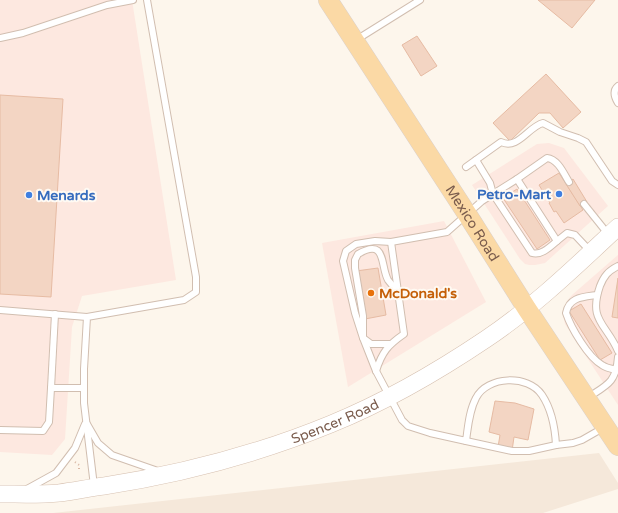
<svg xmlns="http://www.w3.org/2000/svg" width="618" height="513" font-family="'Varela Round',sans-serif">
<style>
.residential{fill:#f5e8da}
.commercial{fill:#fde8e0}
.building{fill:#f3d5c3;stroke:#e6bba3}
.lines{fill:none;stroke-linecap:round;stroke-linejoin:round}
.service-casing{stroke:#d1beb0;stroke-width:8}
.secondary-casing{stroke:#d6c0b0;stroke-width:18}
.primary-casing{stroke:#dad1cd;stroke-width:20}
.path{stroke:#d9b8a5;stroke-width:2;stroke-dasharray:1 3;stroke-linecap:butt}
.service{stroke:#fff;stroke-width:6}
.secondary{stroke:#fff;stroke-width:17}
.primary{stroke:#fbd9a5;stroke-width:19}
.shop-dot{fill:#3f7fe0;stroke:#fffaf3;stroke-width:1.5}
.food-dot{fill:#e8710a;stroke:#fffaf3;stroke-width:1.5}
.labels{text-anchor:middle;dominant-baseline:central;stroke-width:4;stroke-linejoin:round;paint-order:stroke}
.shop-label{font-size:14px;font-weight:bold;fill:#366cbe;stroke:#fffaf3;text-anchor:end}
.street-label{font-size:14px;fill:#7a5c4d;stroke:#fffaf3}
.food-label{font-size:14px;font-weight:bold;fill:#c56008;stroke:#fffaf3;text-anchor:start}
</style>
<rect width="100%" height="100%" fill="#fdf6ec"/>
<!-- residential -->
<polygon class="residential" points="599,453 618,483 618,489 543,513 53,513"/>
<!-- commercial -->
<g class="commercial">
<polygon points="0,0 132,0 176,280 82,296 72,327 65,439 52,455 0,452"/>
<polygon points="549,143 564,148 608,206 545,263 535,265 529,265 525,264 520,259 472,185 537,144"/>
<polygon points="444,221 486,302 348,387 322,243"/>
<polygon points="618,255 618,405 565,324 563,314 567,301 572,295"/>
</g>
<!-- building -->
<g class="building">
<polygon points="538,0 595,0 572,28"/>
<polygon points="417,36 437,66 421,76 402,45"/>
<polygon points="546,74 581,112 563,128 550,113 539,113 510,141 493,123"/>
<polygon points="0,95 63,99 51,297 0,294"/>
<polygon points="559,173 583,210 564,223 556,211 554,212 549,203 550,203 539,185"/>
<polygon points="573,179 587,202 580,206 566,184"/>
<polygon points="517,189 550,240 537,249 503,198"/>
<polygon points="378,268 386,315 365,319 356,271"/>
<polygon points="618,278 618,318 612,317"/>
<polygon points="581,304 612,353 600,360 569,311"/>
<polygon points="495,401 515,403 534,409 528,440 514,437 512,451 498,447 500,435 489,432"/>
</g>
<g class="lines">
<!-- service casing -->
<g class="service-casing">
<g id="service">
<polyline points="0,38 23,33 107,5 133,0"/>
<polyline points="356,40 420,0"/>
<path d="M618 86C612 91 615 98 618 103"/>
<path d="M476 160 490 183 493 194 532 253C541 256 550 247 557 241"/>
<path d="M466 167 501 142C518 150 528 127 543 123L560 132 578 138 586 142 612 181 618 185"/>
<path d="M517 179 547 158C558 159 564 174 569 182"/>
<polyline points="584,204 608,234"/>
<path d="M618 266C608 271 604 276 600 286 588 321 606 323 618 351"/>
<path d="M597 295C583 297 569 297 566 313 571 328 588 357 602 365 606 368 612 369 617 370"/>
<polyline points="0,310 87,317"/>
<path d="M390 344H371L363 338V316L355 268V260L358 254C387 237 380 266 388 280 391 284 395 288 398 292"/>
<path d="M376 371C382 352 388 345 404 334L391 242"/>
<polyline points="51,388 55,314"/>
<path d="M587 398C607 385 616 383 618 357"/>
<polyline points="87,424 98,443 112,455 158,471"/>
<polyline points="0,430 43,431 49,422 51,388 84,388"/>
<polyline points="466,441 512,451 529,451 556,445 573,443 582,440 603,428"/>
<path d="M556 445C555 427 552 410 542 395 528 374 487 376 476 398 469 411 468 427 466 441L430 433 408 426 402 420 376 371 363 338 355 313 343 261 346 251 356 244 375 241 391 242 447 232 482 201 517 179 557 241 567 233 575 235 590 251"/>
<polyline points="94,486 84,403 84,369 87,317 184,300 196,292 196,277 147,0"/>
<polyline points="27,489 56,473 75,448 85,424"/>
</g>
</g>
<!-- secondary casing -->
<g class="secondary-casing">
<g id="secondary">
<path id="s1" d="M0 494C19 494 40 495 59 493 74 491 89 488 104 486 181 474 258 454 331 424 385 402 437 372 486 339 534 307 576 266 618 227"/>
</g>
</g>
<!-- primary casing -->
<g class="primary-casing">
<g id="primary">
<path id="s2" d="M328 0 467 214 527 309 618 446"/>
</g>
</g>
<!-- path -->
<polyline class="path" points="75,462 79,465 79,470"/>
<!-- service -->
<use href="#service" class="service"/>
<!-- secondary -->
<use href="#secondary" class="secondary"/>
<!-- primary -->
<use href="#primary" class="primary"/>
</g>
<!-- markers -->
<g class="shop-dot">
<circle cx="559" cy="194" r="4"/>
<circle cx="29" cy="195" r="4"/>
</g>
<circle class="food-dot" cx="371" cy="293" r="4"/>
<g class="labels">
<!-- shop labels -->
<g class="shop-label">
<text x="551" y="194">Petro-Mart</text>
<text x="37" y="195" text-anchor="start">Menards</text>
</g>
<!-- street labels -->
<g class="street-label">
<text stroke="none"><textPath href="#s2" startOffset="266">Mexico Road</textPath></text>
<text stroke="none"><textPath href="#s1" startOffset="345">Spencer Road</textPath></text>
</g>
<!-- food labels -->
<g class="food-label">
<text x="379" y="293">McDonald's</text>
</g>
</g>
</svg>
